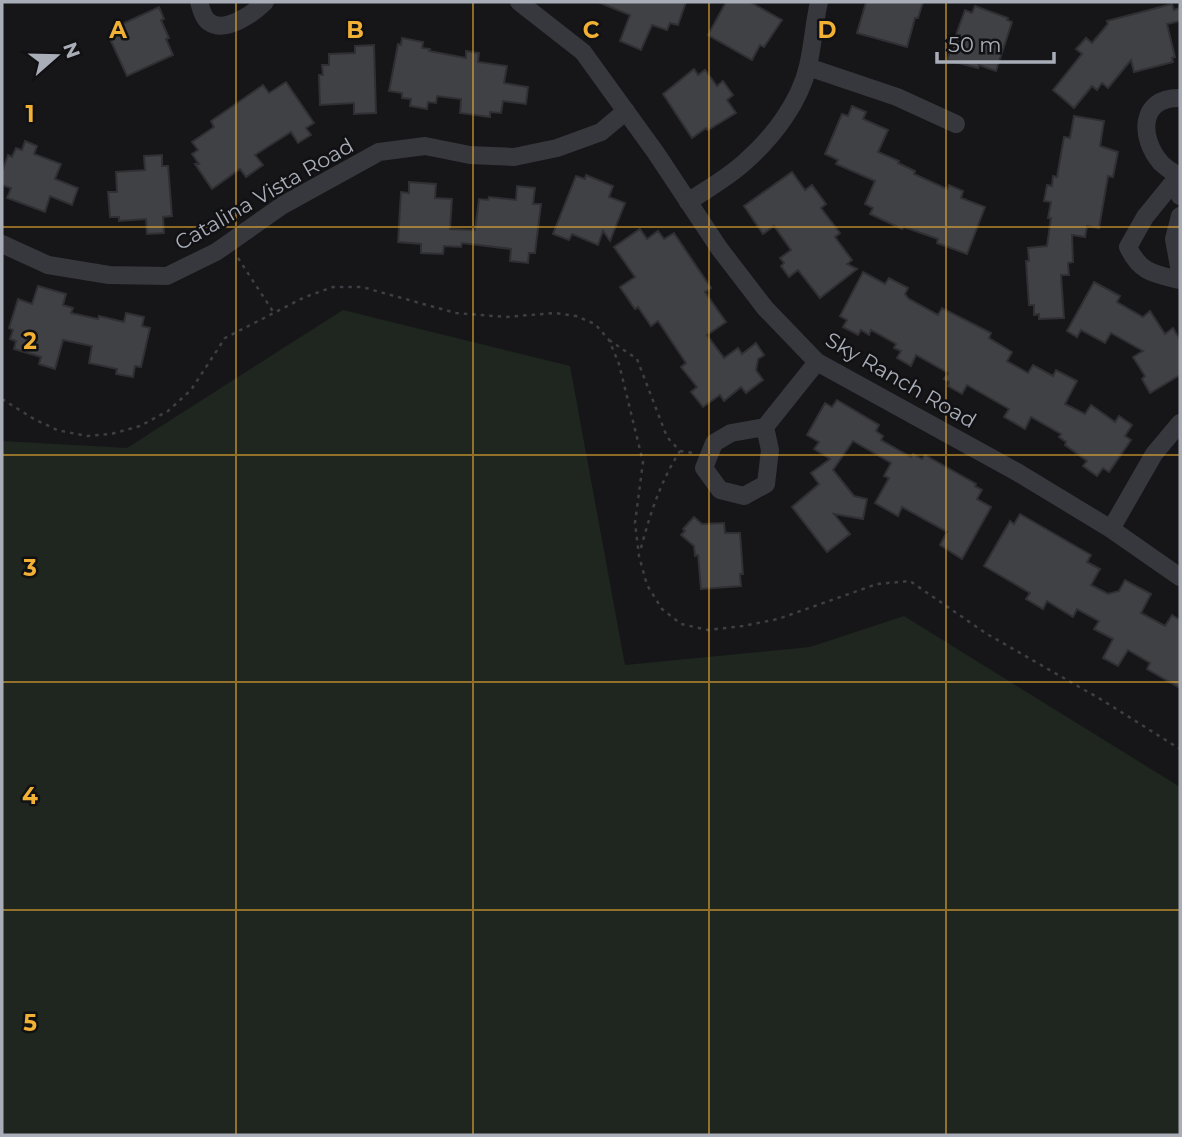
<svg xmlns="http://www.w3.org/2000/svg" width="1182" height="1137" font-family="Montserrat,sans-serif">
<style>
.green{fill:#1e261f}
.building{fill:#404145;stroke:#303034;stroke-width:2}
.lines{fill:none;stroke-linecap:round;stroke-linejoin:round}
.path{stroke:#3d3f44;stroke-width:2.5;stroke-dasharray:3.5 5;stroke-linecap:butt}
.minor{stroke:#37383d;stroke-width:18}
.grid{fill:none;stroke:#f2b134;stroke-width:2;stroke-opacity:0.55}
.labels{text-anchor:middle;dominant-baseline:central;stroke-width:5;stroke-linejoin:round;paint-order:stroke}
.street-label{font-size:21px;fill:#a8adb8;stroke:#111113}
.grid-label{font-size:23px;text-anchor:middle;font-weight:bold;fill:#f2b134;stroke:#111113;stroke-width:5;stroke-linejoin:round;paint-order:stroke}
</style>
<rect width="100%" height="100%" fill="#161618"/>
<!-- green -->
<polygon class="green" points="343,310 570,366 625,665 810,647 904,616 1180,787 1180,1135 2,1135 2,441 127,448"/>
<!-- building -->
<g class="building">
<polygon points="598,2 686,2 678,25 670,23 667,30 652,25 641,50 620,41 630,15"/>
<polygon points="726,2 750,2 782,20 764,47 760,45 752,60 708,35"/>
<polygon points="866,2 923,2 918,18 915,18 907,47 857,33"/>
<polygon points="1172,4 1174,10 1180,8 1180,21 1167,24 1175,57 1172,58 1173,62 1134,72 1131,60 1108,88 1102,83 1097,90 1092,86 1074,108 1053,90 1082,54 1076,49 1086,38 1092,43 1108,24 1107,21"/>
<polygon points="975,6 1008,18 1007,20 1012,22 996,71 979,65 978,68 947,60 965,10 972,13"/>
<polygon points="159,7 164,19 161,20 169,38 166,39 173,55 127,76 110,39 115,37 111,29"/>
<polygon points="402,38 423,42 422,48 430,49 429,51 466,58 466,51 479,53 478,62 507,66 504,83 528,87 526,104 503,101 501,113 490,112 490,117 460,113 461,99 437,96 436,103 428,102 427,109 410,106 411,99 402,98 402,93 389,91 398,44 401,45"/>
<polygon points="374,45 376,113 354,114 354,103 320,105 319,75 323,75 322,65 329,65 329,54 355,53 355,46"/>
<polygon points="694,69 698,75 705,70 717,86 723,81 733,95 727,100 736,113 708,130 706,128 692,138 663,94"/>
<polygon points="286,82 314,123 306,128 311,135 298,143 291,132 255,155 263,165 246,177 240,169 212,189 195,164 199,164 192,154 198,150 192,142 214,127 211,121 263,85 269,93"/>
<polygon points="852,106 866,112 863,119 888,130 878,152 899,161 898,163 915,171 914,174 947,189 949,185 963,191 961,198 985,207 967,254 937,243 938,239 904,227 902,229 870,214 873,208 865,204 875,181 836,164 838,160 825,154 842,114 848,116"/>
<polygon points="1074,116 1104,121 1100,146 1118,152 1113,177 1108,176 1099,228 1087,226 1085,237 1072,235 1073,262 1068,263 1069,275 1061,275 1064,318 1039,319 1039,314 1034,315 1034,305 1029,305 1026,261 1029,261 1028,248 1047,246 1051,218 1048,218 1051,202 1044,201 1047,185 1052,186 1053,176 1057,177 1064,137 1070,138"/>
<polygon points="25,141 37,146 34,154 61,164 55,179 78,188 72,205 50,196 45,212 7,198 11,188 2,185 2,172 8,155 12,157 16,148 22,150"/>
<polygon points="162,155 162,166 168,166 172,216 163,217 164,233 147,234 146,219 119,221 119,217 110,217 108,192 117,192 116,172 145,170 144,156"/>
<polygon points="792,172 805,190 812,185 826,204 821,208 840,233 835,237 852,260 847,264 857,269 820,298 798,270 789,277 781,266 784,263 780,258 791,250 774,226 763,234 744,206"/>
<polygon points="586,175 613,186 609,197 625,203 610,241 603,231 598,245 572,234 569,240 553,234 576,176 585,179"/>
<polygon points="409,182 436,184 435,198 452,199 450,229 475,230 479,199 488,200 489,197 516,200 517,186 535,188 533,204 541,204 535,253 529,253 528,263 510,261 511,249 462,243 461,247 444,246 443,254 421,253 421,244 398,242 401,192 409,193"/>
<polygon points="640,229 647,239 658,231 664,239 674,233 711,288 705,292 726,322 707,335 724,358 738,348 742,354 756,343 764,355 758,359 756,370 763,380 746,393 741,387 724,401 720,395 703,407 691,392 697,387 681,367 686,363 658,321 651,326 638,307 635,309 620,287 635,277 614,247"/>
<polygon points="863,272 885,284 889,278 908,288 905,294 909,299 938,315 942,308 991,333 989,338 1012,352 1007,361 1028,373 1033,365 1053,376 1056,370 1077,381 1065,404 1085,414 1091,405 1115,422 1119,416 1132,425 1125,436 1131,440 1109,472 1103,468 1097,476 1083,466 1087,461 1065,445 1066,442 1059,437 1061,434 1031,417 1025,429 1004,417 1009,409 967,385 962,394 948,386 949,382 944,379 948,373 916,355 911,366 897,358 901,351 894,348 896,344 871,330 869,335 861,330 858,335 843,327 847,320 840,316"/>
<polygon points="1094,282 1120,296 1117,302 1143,317 1150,311 1165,334 1173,328 1180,340 1180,375 1150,393 1142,379 1145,376 1133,357 1143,351 1111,333 1105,343 1081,330 1077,337 1067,331"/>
<polygon points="38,286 66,294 63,305 73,308 71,313 98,319 99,316 124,322 126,313 144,317 142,326 150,328 141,367 135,366 133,377 116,374 117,369 89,363 92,346 63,340 55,369 39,364 41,357 14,349 16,341 10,339 13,330 9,328 18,299 32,304"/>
<polygon points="837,400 879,425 876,431 883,436 881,440 911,457 913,454 922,459 925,455 976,484 975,486 982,490 977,499 991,507 962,559 940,545 947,532 902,507 898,516 875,503 889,478 884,476 891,463 853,441 833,470 854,496 867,499 863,519 834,514 850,534 827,552 792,507 819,484 811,473 830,459 814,449 819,442 807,435 825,403 832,407"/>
<polygon points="1020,514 1091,555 1087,562 1100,569 1091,585 1108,594 1119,591 1125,580 1151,594 1141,613 1165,626 1172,615 1180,620 1180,688 1147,669 1150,663 1128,650 1118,666 1103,658 1113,639 1094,629 1099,621 1077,609 1073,617 1047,601 1043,609 1026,599 1030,593 984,566 1010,521 1014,524"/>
<polygon points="694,517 702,524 724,523 725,533 740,533 743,574 740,574 741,586 701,589 698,555 695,556 694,546 681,535 685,531 683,529"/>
</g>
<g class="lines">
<!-- path -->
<g class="path">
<polyline points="238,258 274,313"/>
<path d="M609 340 637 359 667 437 680 451C660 482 649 517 640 552"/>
<polyline points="2,399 34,419 57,430 87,436 111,434 140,426 168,411 191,390 225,338 305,297 333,287 362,287 456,313 506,317 555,313 576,316 595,324 609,340 619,364 643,462 635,523 639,556 647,585 662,609 681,624 708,630 743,626 778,619 877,584 910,581 987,634 1102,700 1180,749"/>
<polyline points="680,451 694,453"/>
</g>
<!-- minor -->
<g class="minor">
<path d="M199 2C201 8 203 18 209 22 225 34 254 13 265 2"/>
<polyline points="519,2 583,52 656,153 719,248 765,308 817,362 1017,472 1111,529 1180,577"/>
<polyline points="808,67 897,97 956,124"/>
<path d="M1180 98C1139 97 1139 138 1161 163 1166 168 1173 172 1179 177L1180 196"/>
<path d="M1180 174 1145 217 1128 247C1140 273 1155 274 1180 280"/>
<path d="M688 202C707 189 729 177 746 161 773 137 800 102 808 66 813 45 814 23 819 2"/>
<polyline points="1180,216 1174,239 1180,272"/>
<polyline points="2,244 48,265 109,275 167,276 216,252 283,205 379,152 425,146 470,155 514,157 557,148 601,132 626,111"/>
<polyline points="765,427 770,450 766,484 744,496 720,490 704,468 714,443 731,433 765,427 817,362"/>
<polyline points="1111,529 1154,454 1180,423"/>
</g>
</g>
<!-- grid -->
<path class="grid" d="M236 2V1135M473 2V1135M709 2V1135M946 2V1135M2 227H1180M2 455H1180M2 682H1180M2 910H1180"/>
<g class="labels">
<!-- street labels -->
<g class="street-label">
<text transform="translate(264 194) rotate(-30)">Catalina Vista Road</text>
<text transform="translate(901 380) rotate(30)">Sky Ranch Road</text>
</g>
</g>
<g class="grid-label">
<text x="118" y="38">A</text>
<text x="355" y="38">B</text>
<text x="591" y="38">C</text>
<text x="827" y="38">D</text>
<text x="30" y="122">1</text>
<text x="30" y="349">2</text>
<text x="30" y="576">3</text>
<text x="30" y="804">4</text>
<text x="30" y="1031">5</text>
</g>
<!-- border -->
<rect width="1182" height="1137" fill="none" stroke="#a8adb8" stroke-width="7"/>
<!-- north arrow -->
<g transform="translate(56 56) rotate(70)" stroke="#111113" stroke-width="5" paint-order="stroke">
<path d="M0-5L12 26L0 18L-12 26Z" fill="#a8adb8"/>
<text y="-10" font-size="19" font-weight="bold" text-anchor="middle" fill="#a8adb8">N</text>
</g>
<!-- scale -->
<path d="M937 52v10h117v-10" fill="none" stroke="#a8adb8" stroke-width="3.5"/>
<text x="948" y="52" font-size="21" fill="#a8adb8" stroke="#111113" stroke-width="5" paint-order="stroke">50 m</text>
</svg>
